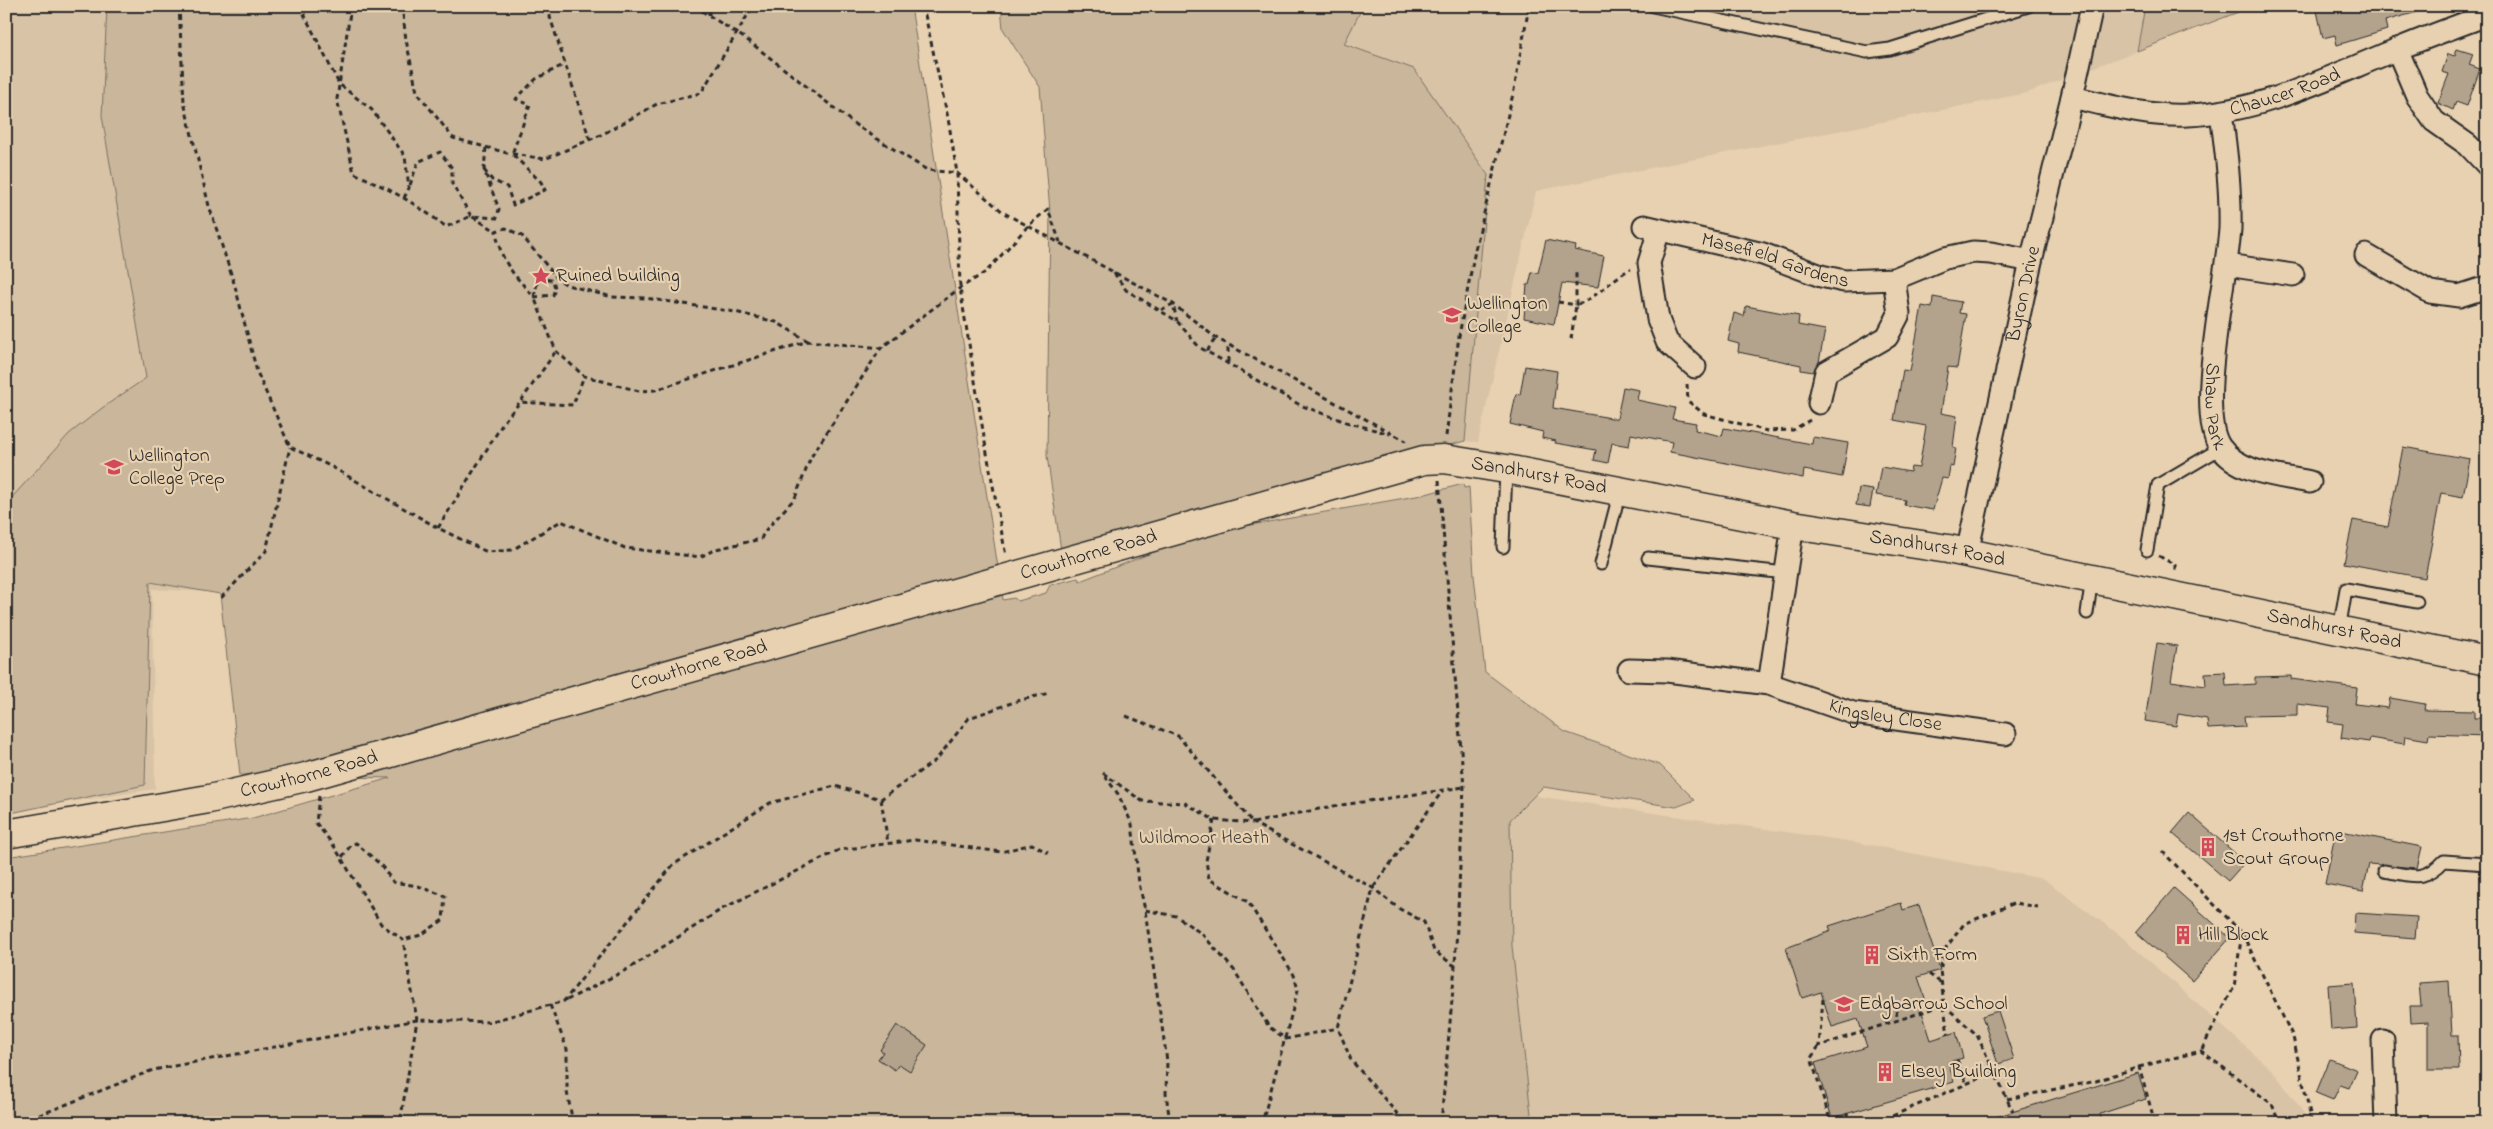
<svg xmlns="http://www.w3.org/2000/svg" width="2493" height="1129" font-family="'Indie Flower',sans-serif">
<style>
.built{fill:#d8c3a6}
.green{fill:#c9b69b;stroke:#7a7063}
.building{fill:#b3a38c;stroke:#2b2b2b}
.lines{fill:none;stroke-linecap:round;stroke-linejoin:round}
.lane-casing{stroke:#2b2b2b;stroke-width:15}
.street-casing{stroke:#2b2b2b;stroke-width:25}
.secondary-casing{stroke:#2b2b2b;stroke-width:31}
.path{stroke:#2b2b2b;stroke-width:3;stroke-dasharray:5 4;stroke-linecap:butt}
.lane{stroke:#e8d1b1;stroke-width:11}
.street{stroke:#e8d1b1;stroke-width:21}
.secondary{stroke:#e8d1b1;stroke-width:28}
.labels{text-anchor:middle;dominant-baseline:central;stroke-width:4.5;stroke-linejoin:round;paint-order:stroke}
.street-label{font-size:20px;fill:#2b2b2b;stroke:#e8d1b1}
.poi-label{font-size:20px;fill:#2b2b2b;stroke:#e8d1b1;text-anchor:start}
.park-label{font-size:20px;fill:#43403c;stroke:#e8d1b1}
</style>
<rect width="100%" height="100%" fill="#e8d1b1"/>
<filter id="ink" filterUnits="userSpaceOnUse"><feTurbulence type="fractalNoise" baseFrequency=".02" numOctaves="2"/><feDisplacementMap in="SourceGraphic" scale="10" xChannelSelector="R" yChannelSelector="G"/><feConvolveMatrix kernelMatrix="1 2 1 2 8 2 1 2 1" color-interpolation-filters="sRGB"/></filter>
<g filter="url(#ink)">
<!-- built -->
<g class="built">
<polygon points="6,6 135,6 233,345 209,592 152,589 155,789 6,812"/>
<polygon points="1275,6 2254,6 2027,93 1536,191 1478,442 1446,440"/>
<polygon points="1486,789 1855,842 2044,879 2121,936 2274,1072 2311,1123 1494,1123"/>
</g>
<!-- green -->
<g class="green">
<polygon points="107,6 911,6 1003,600 1014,598 1018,601 1046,593 1050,585 1078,578 1080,581 1200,534 1422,495 1463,484 1464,488 1469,487 1474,576 1485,672 1565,732 1660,765 1695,800 1676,807 1543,787 1510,820 1512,946 1532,1123 6,1123 6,857 253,818 390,778 240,775 220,594 150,582 145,785 6,814 6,504 69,434 102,408 146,378 102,116"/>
<polygon points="1001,6 1363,6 1344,44 1414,69 1488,175 1465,441 1061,550 1047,456 1050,212 1040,87 1003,29"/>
<polygon points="2145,6 2254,6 2137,51"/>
</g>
<!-- building -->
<g class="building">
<polygon points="2336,6 2420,6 2421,11 2385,21 2387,30 2337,45 2335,35 2323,38 2317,11"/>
<polygon points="2457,49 2473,54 2469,65 2480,69 2467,106 2456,102 2453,110 2438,103 2449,74 2442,72 2448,54 2455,56"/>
<polygon points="1546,240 1576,246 1575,250 1604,256 1598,287 1562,283 1554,324 1524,318 1527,285 1529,285 1532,272 1538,273"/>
<polygon points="1933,297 1961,302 1959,313 1966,314 1957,368 1948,367 1941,413 1957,416 1953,447 1956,448 1953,467 1950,466 1948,479 1942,478 1933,510 1904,505 1905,500 1876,495 1881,467 1910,472 1911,467 1919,468 1926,426 1894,420 1903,370 1910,371 1922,306 1932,308"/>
<polygon points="1746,306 1799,316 1798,325 1825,330 1819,362 1813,372 1801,370 1801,365 1738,352 1739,344 1728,341 1734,313 1744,316"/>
<polygon points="1525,366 1557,371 1553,408 1617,419 1623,387 1639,390 1637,400 1675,408 1672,419 1696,423 1695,430 1722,436 1724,428 1812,444 1813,437 1848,443 1842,477 1804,470 1803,478 1670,452 1672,442 1631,434 1629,446 1612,443 1608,463 1594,460 1596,450 1555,443 1556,441 1542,438 1543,432 1510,424 1516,394 1520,395"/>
<polygon points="2403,447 2470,459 2463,497 2441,493 2425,578 2344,563 2353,520 2388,527"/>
<polygon points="1859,488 1873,490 1870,507 1856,505"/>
<polygon points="2157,643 2177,646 2171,681 2206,686 2205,673 2225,672 2226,686 2255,684 2255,677 2291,676 2291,679 2357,688 2355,704 2388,708 2390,698 2425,704 2424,710 2474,711 2474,718 2487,718 2487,736 2429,734 2428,740 2405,736 2404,744 2370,738 2369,742 2341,738 2343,724 2328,722 2330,708 2297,704 2297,715 2244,716 2245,727 2208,729 2207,719 2178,714 2176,726 2145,721"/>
<polygon points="2189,813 2245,862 2228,881 2172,833"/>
<polygon points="2336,830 2422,847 2417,868 2369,864 2363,891 2325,884"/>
<polygon points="2174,888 2230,938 2192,981 2136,932"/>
<polygon points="1901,903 1903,910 1919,905 1940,970 1918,977 1926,1001 1919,1003 1931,1040 1956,1032 1963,1058 1948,1062 1954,1082 1832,1118 1815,1063 1867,1047 1858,1019 1832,1027 1821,992 1802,998 1786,948 1831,931 1829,926"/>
<polygon points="2355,913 2417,917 2415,938 2354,933"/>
<polygon points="2449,981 2452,1035 2458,1035 2459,1070 2428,1070 2428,1022 2411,1023 2410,1006 2421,1006 2419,983"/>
<polygon points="2354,983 2357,1028 2331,1030 2328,985"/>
<polygon points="1998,1011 2014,1059 1998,1064 1982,1016"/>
<polygon points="897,1025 927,1045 910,1071 899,1064 895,1070 878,1059 883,1052 880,1050"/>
<polygon points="2330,1059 2357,1070 2349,1088 2340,1085 2333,1100 2316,1093"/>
<polygon points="2138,1073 2146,1099 2100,1114 2103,1123 1989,1123 1989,1119"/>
</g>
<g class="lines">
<!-- lane casing -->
<g class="lane-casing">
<g id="lane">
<polyline points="1653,6 1867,52 1890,49 2028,6"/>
<polyline points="1503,547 1506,469"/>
<polyline points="2147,550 2158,485 2221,448"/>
<polyline points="1648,558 1786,573"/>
<polyline points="1601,564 1620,491"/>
<polyline points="2087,613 2092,578"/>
<polyline points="2339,630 2346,589 2417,602"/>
<path d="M2384 871C2410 875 2424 883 2444 861L2487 864"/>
</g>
</g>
<!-- street casing -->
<g class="street-casing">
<g id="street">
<polyline points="2397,49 2417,96 2434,121 2468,145 2487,165"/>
<path id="s1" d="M2072 97C2111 106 2149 117 2188 115 2263 112 2330 76 2398 49 2427 37 2457 26 2487 15"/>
<path id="s2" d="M2221 112C2226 150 2231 190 2230 229 2227 277 2195 411 2220 447 2239 474 2282 476 2310 482"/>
<path id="s3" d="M1644 226 1763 254 1821 276 1844 281 1894 279 1945 258 1973 252 1991 253 2031 261"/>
<polyline points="1659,230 1649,263 1658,319 1667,342 1695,367"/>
<polyline points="2366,255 2430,292 2459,296 2487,287"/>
<polyline points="2227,265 2293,275"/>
<polyline points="1819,403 1826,372 1887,337 1899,314 1894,279"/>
<path id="s4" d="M1967 553 2031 261 2072 97 2092 6"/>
<path id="s5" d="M1629 670 1667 671 1769 684 1853 713 2005 734"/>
<polyline points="1769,684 1793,525"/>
<polyline points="2383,1040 2386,1123"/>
</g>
</g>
<!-- secondary casing -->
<g class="secondary-casing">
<g id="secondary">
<path id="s6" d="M6 834 209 799 306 777 1424 460 1444 459 1506 469 1793 525 1948 549 2487 661"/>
</g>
</g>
<!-- path -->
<g class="path">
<polyline points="179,6 184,102 209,206 235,286 257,372 290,447 332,467 438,528 487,552 512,550 561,521 625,548 700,557 716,549 761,539 764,532 795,498 811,457 881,348 960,288 986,272 1028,226 1048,209 1060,242"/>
<polyline points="305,6 302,10 339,84 372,110 405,156 409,188 404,198"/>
<path d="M351 6 337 99 354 173C388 188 417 204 446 227L471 216 496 231"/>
<polyline points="402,6 406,40 417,92 453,138 507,153 545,159 603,134 657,104 701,93 753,6"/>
<polyline points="550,6 550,17 590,140"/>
<polyline points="694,6 746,39 857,126 927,170 957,173 1004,213 1173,304 1216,338 1406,441"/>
<polyline points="916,6 924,11"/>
<polyline points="923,6 948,118 957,173 960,288 984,437 1006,556"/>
<polyline points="709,15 709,6"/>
<polyline points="484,170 492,180 507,187 513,205 545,190 541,182 512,154 530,105 516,99 536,79 565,64"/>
<polyline points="410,185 418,162 440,152 452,168 452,184 471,216 497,218 499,209 484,170 486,147"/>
<polyline points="1114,273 1126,290 1177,321 1199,347 1300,405 1346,422 1390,434"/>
<polyline points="1558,302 1576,305 1576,273"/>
<polyline points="1161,310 1173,304 1177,321"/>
<path d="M1571 339 1576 305C1598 298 1610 279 1631 269"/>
<path d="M808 341 776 322 735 312 645 298 612 297 567 285 557 278 522 236 506 228 496 231C501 264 514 274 534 297L553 295 555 288 553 280 538 279 534 297 556 351 584 376 639 391 655 390 808 341 881 348"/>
<polyline points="1207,351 1216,338"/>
<polyline points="1228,362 1228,345"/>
<polyline points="1687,384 1688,401 1704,414 1767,431 1793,430 1810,420"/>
<polyline points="521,401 556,351"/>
<polyline points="1446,436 1459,336 1475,250 1514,90 1529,6"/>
<polyline points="1439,480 1464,787 1455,966 1441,1123"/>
<polyline points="438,528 505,420 520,402 573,405 584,376"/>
<polyline points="2159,556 2175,565 2175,573"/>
<polyline points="221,598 266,551 290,447"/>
<polyline points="1126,716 1178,736 1253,823 1328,807 1464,787"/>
<polyline points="1103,773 1142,801 1185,803 1214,820 1253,823 1373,888 1398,908 1424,922 1434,951 1455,966"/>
<polyline points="1105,776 1118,794 1132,824 1139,883 1145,910 1167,1061 1166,1093 1170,1123"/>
<polyline points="319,796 316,823 334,846 381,924 403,940 417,1020 400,1123"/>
<polyline points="881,799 888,843"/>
<polyline points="1214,820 1206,861 1209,879 1248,902 1294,975 1298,990 1262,1123"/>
<polyline points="2162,851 2242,933 2234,987 2201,1051"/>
<polyline points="342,857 351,845 356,843 381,865 393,882 418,886 445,896 443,920 421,935 403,940"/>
<polyline points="1145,910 1176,916 1202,934 1234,970 1269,1027 1286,1039 1338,1028"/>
<polyline points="2242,933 2293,1037 2312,1123"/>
<polyline points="1929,974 1941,983"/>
<polyline points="1823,999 1819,1046 1944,1005 1940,970 1945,949 1964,924 2015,903 2038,907"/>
<polyline points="567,1000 630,968 722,909 839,850 915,840 1001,852 1032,844 1048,853"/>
<polyline points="550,1005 567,1049 567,1092 573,1123"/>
<polyline points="1944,1005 1977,1035 2013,1112"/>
<polyline points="1944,1006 1948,1035"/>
<polyline points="1896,1011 1898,1020"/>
<polyline points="1819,1046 1811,1058 1831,1123"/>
<polyline points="1957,1060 1967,1084"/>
<polyline points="2139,1067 2201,1051 2272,1104 2279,1123"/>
<polyline points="2007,1099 2096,1081 2139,1067 2155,1123"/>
<polyline points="1847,1113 1848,1123"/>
<polyline points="13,1123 32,1118 153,1070 417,1020 489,1022 564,1001 673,865 770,803 835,786 881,799 936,760 969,718 1017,701 1049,693"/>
<polyline points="1401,1123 1400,1117 1351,1060 1338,1028 1373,888 1443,790"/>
<polyline points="1876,1123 1994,1072"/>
</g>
<!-- lane -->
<use href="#lane" class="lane"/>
<!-- street -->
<use href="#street" class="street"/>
<!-- secondary -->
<use href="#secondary" class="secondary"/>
</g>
</g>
<!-- icons -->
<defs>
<g id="sight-bare" transform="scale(1.5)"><path d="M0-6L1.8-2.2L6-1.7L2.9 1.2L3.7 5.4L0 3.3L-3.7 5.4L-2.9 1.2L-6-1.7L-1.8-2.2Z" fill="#d1495b" stroke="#e8d1b1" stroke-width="2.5" paint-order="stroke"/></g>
<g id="school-bare" transform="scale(1.5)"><path d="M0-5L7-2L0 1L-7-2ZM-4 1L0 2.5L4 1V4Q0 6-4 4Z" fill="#d1495b" stroke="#e8d1b1" stroke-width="2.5" paint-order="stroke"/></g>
<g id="building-bare" transform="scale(1.5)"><path d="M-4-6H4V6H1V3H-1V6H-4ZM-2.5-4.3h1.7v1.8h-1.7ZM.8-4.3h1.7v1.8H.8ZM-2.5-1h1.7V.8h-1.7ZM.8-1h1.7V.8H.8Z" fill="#d1495b" stroke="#e8d1b1" stroke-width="2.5" paint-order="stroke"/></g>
</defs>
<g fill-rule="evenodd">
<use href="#sight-bare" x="541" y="276"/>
<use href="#school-bare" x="1452" y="315"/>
<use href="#school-bare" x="114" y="467"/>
<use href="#building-bare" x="2208" y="847"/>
<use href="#building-bare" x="2183" y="935"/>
<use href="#building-bare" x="1872" y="955"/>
<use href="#school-bare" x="1844" y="1004"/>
<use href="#building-bare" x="1885" y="1072"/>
</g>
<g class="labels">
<!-- street labels -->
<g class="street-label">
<text stroke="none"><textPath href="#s1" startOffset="218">Chaucer Road</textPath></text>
<text stroke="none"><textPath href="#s3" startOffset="136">Masefield Gardens</textPath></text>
<text stroke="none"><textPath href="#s4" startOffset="265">Byron Drive</textPath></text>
<text stroke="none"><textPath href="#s2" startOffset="296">Shaw Park</textPath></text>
<text stroke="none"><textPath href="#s6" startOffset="1584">Sandhurst Road</textPath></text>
<text stroke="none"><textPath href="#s6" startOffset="1989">Sandhurst Road</textPath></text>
<text stroke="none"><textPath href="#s6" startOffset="1119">Crowthorne Road</textPath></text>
<text stroke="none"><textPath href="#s6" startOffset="2394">Sandhurst Road</textPath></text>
<text stroke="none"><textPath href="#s6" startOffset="714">Crowthorne Road</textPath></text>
<text stroke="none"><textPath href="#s5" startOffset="262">Kingsley Close</textPath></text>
<text stroke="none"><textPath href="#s6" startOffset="309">Crowthorne Road</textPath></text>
</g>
<!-- poi labels -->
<g class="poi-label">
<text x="556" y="276">Ruined building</text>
<text x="1467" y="304">Wellington<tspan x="1467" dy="23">College</tspan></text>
<text x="129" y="456">Wellington<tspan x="129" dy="23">College Prep</tspan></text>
<text x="2223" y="836">1st Crowthorne<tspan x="2223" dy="23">Scout Group</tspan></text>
<text x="2198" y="935">Hill Block</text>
<text x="1887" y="955">Sixth Form</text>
<text x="1859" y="1004">Edgbarrow School</text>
<text x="1900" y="1072">Elsey Building</text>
</g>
<!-- park labels -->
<g class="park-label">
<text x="1204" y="838">Wildmoor Heath</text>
</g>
</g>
<!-- margin -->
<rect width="2493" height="1129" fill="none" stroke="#e8d1b1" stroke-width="25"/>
<rect x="12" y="12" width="2468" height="1104" fill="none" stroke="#2b2b2b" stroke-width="2" filter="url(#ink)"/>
</svg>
